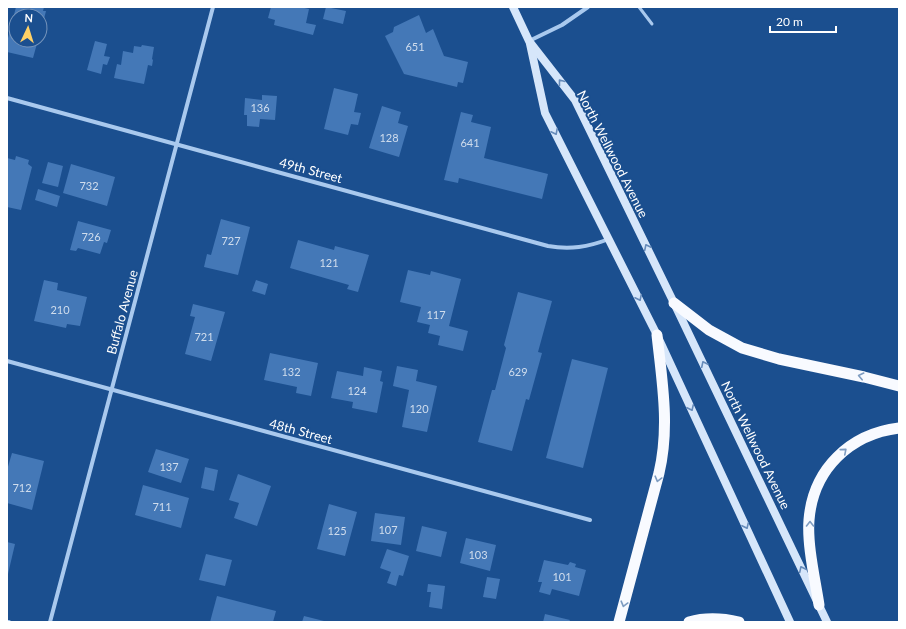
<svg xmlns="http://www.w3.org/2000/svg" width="906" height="629" font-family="Lato,sans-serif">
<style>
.building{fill:#4478b7}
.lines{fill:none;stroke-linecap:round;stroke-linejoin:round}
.service{stroke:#a9c9ee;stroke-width:3}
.minor{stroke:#a9c9ee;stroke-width:4}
.secondary{stroke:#d6e6fa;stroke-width:8}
.trunk{stroke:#f8faff;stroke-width:11}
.oneway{stroke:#668bba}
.oneway2{stroke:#7e9cc1}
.labels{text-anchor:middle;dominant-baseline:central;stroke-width:4;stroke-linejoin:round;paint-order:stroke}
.number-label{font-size:11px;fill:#d0dded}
.street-label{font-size:13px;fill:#fff;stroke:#1b4f8f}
</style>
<rect width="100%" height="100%" fill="#1b4f8f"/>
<!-- building -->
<g class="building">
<polygon points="16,7 30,9 31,7 44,7 43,11 46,11 41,31 40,16 16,16 16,40 38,40 33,58 7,52 7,42"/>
<polygon points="271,7 300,7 309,9 306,23 316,25 313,35 274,25 275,20 268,18"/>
<polygon points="326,7 346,11 343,24 323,19"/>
<polygon points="419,15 426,33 433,29 444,56 468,62 463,83 458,82 457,87 404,74 385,36 393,32 394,27"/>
<polygon points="95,41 107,44 104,56 110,57 107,65 103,64 101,74 87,70"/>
<polygon points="142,45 154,47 152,59 153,60 152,66 148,65 144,84 114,78 117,64 121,65 123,51 133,53 134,46 141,47"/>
<polygon points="334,88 358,94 354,112 361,113 358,125 351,124 348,135 324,129"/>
<polygon points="262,95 277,96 275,120 260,119 259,127 247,126 247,115 244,115 245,98 262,100"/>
<polygon points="382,106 401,112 398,123 408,126 399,157 369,148"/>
<polygon points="461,112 473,115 471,122 491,127 484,158 548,174 542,199 459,178 458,183 444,180"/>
<polygon points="16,156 29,160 28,164 32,167 21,210 7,207 7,158 15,160"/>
<polygon points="48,162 63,166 58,187 42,183"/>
<polygon points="71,164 115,177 107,206 63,193"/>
<polygon points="38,189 60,196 57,207 35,200"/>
<polygon points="221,219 250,227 238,275 204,267 207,254 211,255"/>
<polygon points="78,221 111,230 107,243 104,242 100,254 78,248 76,251 70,250"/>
<polygon points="298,240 334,250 335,246 369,255 358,292 347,289 349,285 290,268"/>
<polygon points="408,270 430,275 431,271 461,279 449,326 468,331 463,351 438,345 440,336 428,333 430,325 417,322 421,307 400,302"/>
<polygon points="44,280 58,283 57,290 87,297 80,326 67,324 66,328 34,321"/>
<polygon points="256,280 268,284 265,295 252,291"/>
<polygon points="518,292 552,301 538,352 542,353 529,400 526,399 512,451 478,442 492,390 495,390 506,348 504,345"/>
<polygon points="193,304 225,312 211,361 185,354 195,317 190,316"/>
<polygon points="270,353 318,363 311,396 296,393 297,387 264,380"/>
<polygon points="572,359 608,368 583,468 546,458"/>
<polygon points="397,366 418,370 416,381 437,386 427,432 402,427 409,390 393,386"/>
<polygon points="364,367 382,371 380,381 383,382 377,413 352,408 353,402 331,398 337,371 363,376"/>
<polygon points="156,449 189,459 181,483 148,472"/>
<polygon points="12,453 44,461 32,510 7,503 7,470"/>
<polygon points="205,467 218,470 214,491 201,488"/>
<polygon points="238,474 271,486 257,526 234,518 239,503 229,500"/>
<polygon points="143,485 189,498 181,528 135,515"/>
<polygon points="329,504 357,512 345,556 317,549"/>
<polygon points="375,513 405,517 401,545 371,541"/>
<polygon points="422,526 447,532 441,557 416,551"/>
<polygon points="466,538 496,545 490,571 460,563"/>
<polygon points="7,542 15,544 8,574 7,574"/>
<polygon points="387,549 409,556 403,576 399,575 396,586 387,583 391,572 380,568"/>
<polygon points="206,554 232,560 225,586 199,580"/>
<polygon points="544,560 568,565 570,562 576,564 575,567 586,570 579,596 552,589 550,595 539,592 542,582 538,582"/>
<polygon points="487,577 500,579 496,599 483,597"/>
<polygon points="428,584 445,586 442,609 429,607 431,592 427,592"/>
<polygon points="217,596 276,611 273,622 210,622"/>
<polygon points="545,614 570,620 569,622 543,622"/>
<polygon points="304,616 324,621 324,622 302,622"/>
</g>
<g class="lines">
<!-- service -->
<polyline class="service" points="639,7 652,24"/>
<!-- minor -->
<g class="minor">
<polyline points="529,41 562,25 588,7"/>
<path d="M7 98 548 246C570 250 588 247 609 239"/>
<polyline points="7,361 590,520"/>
<polyline points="7,622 9,622"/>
<polyline points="50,622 213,7"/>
</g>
<!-- secondary -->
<g class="secondary">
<polyline points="513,7 529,41 575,100 674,303 827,622"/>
<polyline points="530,44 545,113 657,335 790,622"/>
</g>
<!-- trunk -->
<g class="trunk">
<polyline points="674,303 709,330 742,348 779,359 864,377 899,386"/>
<path d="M819 605C815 579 807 545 809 520 813 469 850 434 899 428"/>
<path d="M619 622 659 473C670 427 662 381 657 335"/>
<path d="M689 622C706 617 722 618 739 622"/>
</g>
</g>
<!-- one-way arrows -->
<defs><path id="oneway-chevron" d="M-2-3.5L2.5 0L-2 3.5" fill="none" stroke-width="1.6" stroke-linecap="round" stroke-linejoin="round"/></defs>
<g class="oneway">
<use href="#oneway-chevron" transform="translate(561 82) rotate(-128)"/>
<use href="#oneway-chevron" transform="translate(555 132) rotate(63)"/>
<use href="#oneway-chevron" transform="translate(647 247) rotate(-116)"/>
<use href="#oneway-chevron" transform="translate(639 298) rotate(64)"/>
<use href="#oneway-chevron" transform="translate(704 364) rotate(-116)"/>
<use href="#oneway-chevron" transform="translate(691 408) rotate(65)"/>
<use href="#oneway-chevron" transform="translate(746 526) rotate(65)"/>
<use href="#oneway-chevron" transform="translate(802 569) rotate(-116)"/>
</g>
<g class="oneway2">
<use href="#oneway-chevron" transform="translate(861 376) rotate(-167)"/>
<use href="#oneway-chevron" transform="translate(844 451) rotate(-41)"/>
<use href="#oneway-chevron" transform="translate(658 479) rotate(105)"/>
<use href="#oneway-chevron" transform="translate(810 524) rotate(-90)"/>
<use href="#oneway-chevron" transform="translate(624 604) rotate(105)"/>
</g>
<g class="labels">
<!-- number labels -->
<g class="number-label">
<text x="415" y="46">651</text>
<text x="260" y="107">136</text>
<text x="389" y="137">128</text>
<text x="470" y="142">641</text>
<text x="89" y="185">732</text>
<text x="91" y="236">726</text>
<text x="231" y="240">727</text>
<text x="329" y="262">121</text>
<text x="60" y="309">210</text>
<text x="436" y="314">117</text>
<text x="204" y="336">721</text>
<text x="291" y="371">132</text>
<text x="518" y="371">629</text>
<text x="357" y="390">124</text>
<text x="419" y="408">120</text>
<text x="169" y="466">137</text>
<text x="22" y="487">712</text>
<text x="162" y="506">711</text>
<text x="388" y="529">107</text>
<text x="337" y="530">125</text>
<text x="478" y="554">103</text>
<text x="562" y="576">101</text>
</g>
<!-- street labels -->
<g class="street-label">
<text transform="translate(613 154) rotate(63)">North Wellwood Avenue</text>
<text transform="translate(311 170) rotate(15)">49th Street</text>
<text transform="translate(122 312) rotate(-75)">Buffalo Avenue</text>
<text transform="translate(301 431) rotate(15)">48th Street</text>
<text transform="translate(756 445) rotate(64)">North Wellwood Avenue</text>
</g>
</g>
<!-- border -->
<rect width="906" height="629" fill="none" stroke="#ffffff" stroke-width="16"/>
<!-- north arrow -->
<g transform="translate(28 28) rotate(4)"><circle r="19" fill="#1b4f8f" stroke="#7695bc"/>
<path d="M0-3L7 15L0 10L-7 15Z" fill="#ffd166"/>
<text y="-6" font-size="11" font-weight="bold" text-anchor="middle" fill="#ffffff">N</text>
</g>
<!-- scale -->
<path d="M770 26v6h66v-6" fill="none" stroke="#ffffff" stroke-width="2"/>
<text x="776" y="26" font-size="12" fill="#ffffff" stroke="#1b4f8f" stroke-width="3" paint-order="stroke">20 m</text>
</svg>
